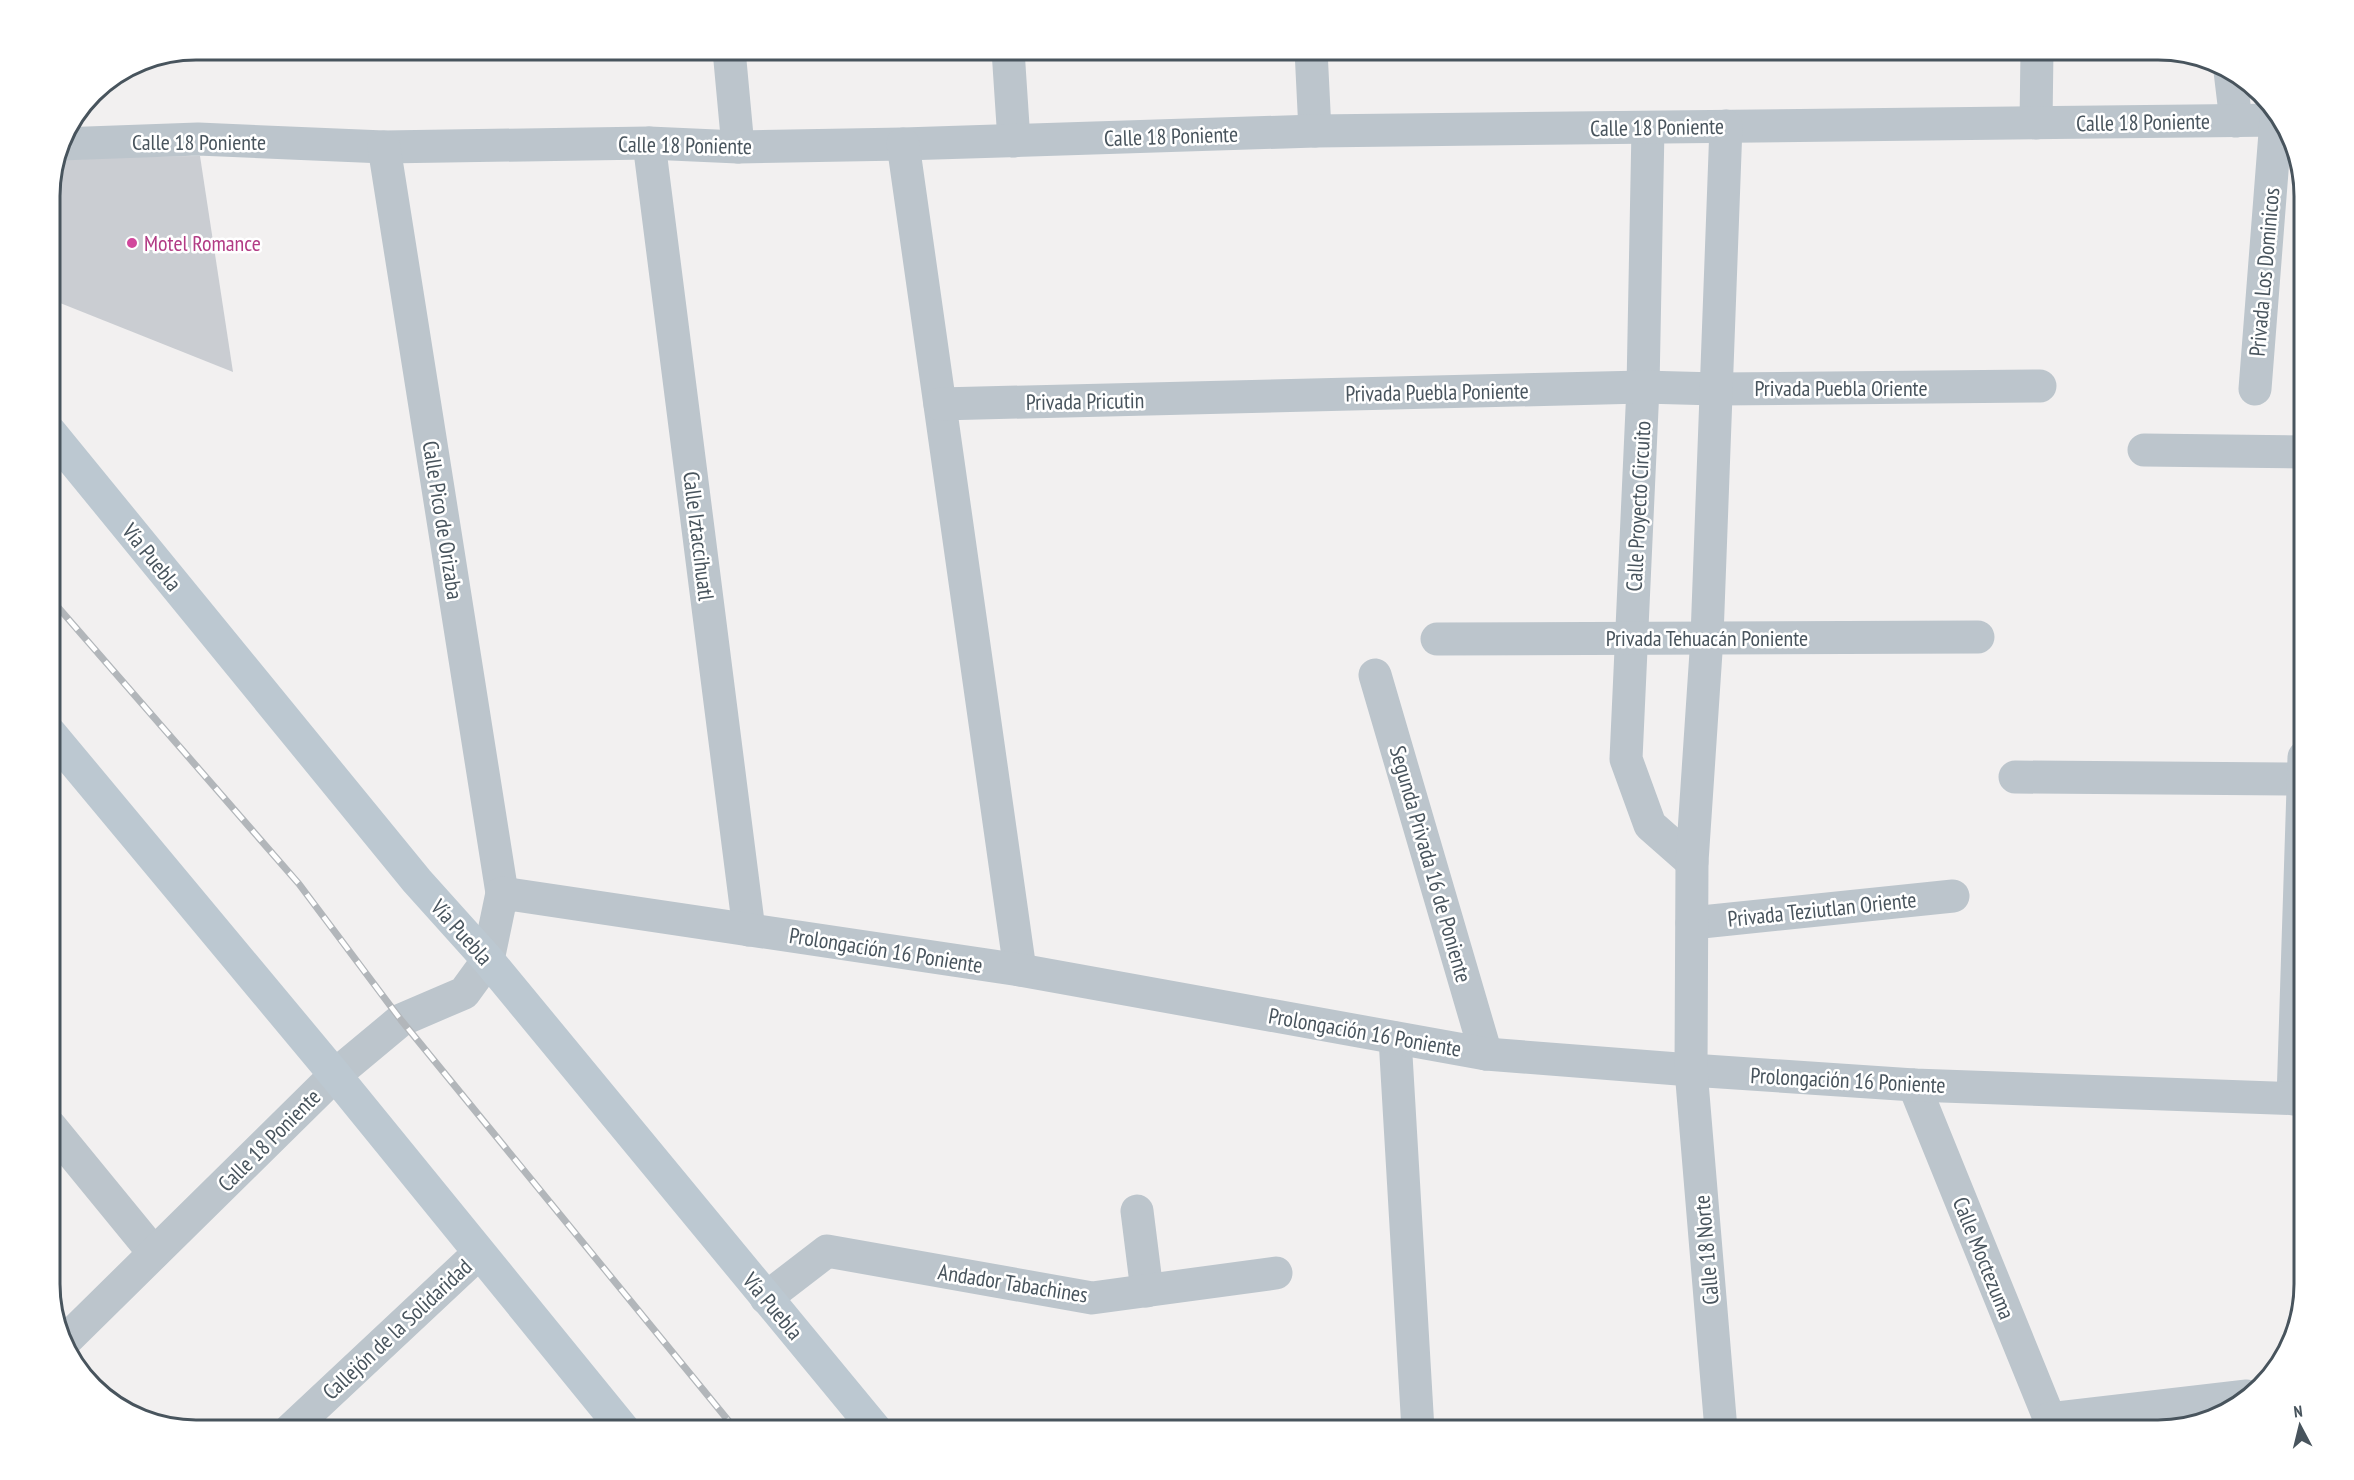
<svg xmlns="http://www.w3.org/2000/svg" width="2354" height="1480" font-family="'PT Sans Narrow',sans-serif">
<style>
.building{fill:#cacdd2}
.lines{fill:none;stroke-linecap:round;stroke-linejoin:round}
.street{stroke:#bcc5cc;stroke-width:33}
.secondary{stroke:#bcc8d1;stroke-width:33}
.rail-casing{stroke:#b2b6ba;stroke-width:7}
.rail{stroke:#fff;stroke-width:4.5;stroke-dasharray:14;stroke-linecap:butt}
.hotel-dot{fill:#d1479c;stroke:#fff;stroke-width:2}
.labels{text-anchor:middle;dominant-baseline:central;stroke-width:5;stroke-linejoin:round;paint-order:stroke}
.street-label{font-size:22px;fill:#48545d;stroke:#fff}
.hotel-label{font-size:22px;fill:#b23c85;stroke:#fff;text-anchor:start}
.rim{fill:none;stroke:#48545d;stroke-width:3}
</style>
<rect width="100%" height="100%" fill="#f2f0f0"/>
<!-- building -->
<polygon class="building" points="200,156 233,372 50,299 50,187 57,157"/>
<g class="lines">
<!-- street -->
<g class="street">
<polyline points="729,50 738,147"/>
<polyline points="1008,50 1014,141"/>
<polyline points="1311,50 1315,131"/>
<polyline points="2230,71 2236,121"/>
<polyline points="2036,123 2037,50"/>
<polyline points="1648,128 1643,387 1626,759 1650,825 1692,862"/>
<polyline points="649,143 749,930"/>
<polyline points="60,144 198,139 384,147 649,143 738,147 903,144 1315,131 2282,120"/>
<polyline points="903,144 1020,970"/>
<polyline points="384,147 502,893"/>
<polyline points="2255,389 2276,120"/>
<polyline points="940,404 1643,387 1717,389 2040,386"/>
<polyline points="2144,450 2304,452"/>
<polyline points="1437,639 1978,637"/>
<polyline points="1375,675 1486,1054"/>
<polyline points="2015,777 2303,779"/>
<polyline points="1692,923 1953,896"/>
<polyline points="1395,1038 1418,1430"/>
<polyline points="1914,1085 2054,1430"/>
<polyline points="2293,1099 2304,757"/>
<polyline points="50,1126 154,1253"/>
<polyline points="1137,1211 1147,1291"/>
<polyline points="766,1298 827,1251 1092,1298 1276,1273"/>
<polyline points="64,1342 335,1075 401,1020 464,993 488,960 502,893 1020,970 1486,1054 1691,1070 1914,1085 2304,1099"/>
<polyline points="2049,1419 2247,1396"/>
<polyline points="290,1430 479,1253"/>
<polyline points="1721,1430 1691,1070 1692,862 1707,637 1726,126"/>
</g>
<!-- secondary -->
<g class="secondary">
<polyline points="50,432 417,881 488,960 876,1430"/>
<polyline points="50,733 335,1075 624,1430"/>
</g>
<!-- rail casing -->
<g class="rail-casing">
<polyline id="rail" points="50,598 299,884 401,1020 736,1430"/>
</g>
<!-- rail -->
<use href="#rail" class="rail"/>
</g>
<!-- markers -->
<circle class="hotel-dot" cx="132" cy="243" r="6"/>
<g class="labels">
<!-- street labels -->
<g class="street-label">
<text transform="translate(2143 122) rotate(-1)">Calle 18 Poniente</text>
<text transform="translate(1657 127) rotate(-1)">Calle 18 Poniente</text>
<text transform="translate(1171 136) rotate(-2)">Calle 18 Poniente</text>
<text x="199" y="142">Calle 18 Poniente</text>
<text transform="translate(685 145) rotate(1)">Calle 18 Poniente</text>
<text transform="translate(2264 272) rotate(-85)">Privada Los Dominicos</text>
<text x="1841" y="388">Privada Puebla Oriente</text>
<text transform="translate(1437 392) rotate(-1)">Privada Puebla Poniente</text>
<text transform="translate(1085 401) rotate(-1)">Privada Pricutin</text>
<text transform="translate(1638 506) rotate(-87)">Calle Proyecto Circuito</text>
<text transform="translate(443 520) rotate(81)">Calle Pico de Orizaba</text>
<text transform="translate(699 536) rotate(83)">Calle Iztaccihuatl</text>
<text transform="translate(152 557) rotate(51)">Vía Puebla</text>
<text x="1707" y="638">Privada Tehuacán Poniente</text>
<text transform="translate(1431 864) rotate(74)">Segunda Privada 16 de Poniente</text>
<text transform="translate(1822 909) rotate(-6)">Privada Teziutlan Oriente</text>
<text transform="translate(462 932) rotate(48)">Vía Puebla</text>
<text transform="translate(886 950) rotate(9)">Prolongación 16 Poniente</text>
<text transform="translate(1365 1032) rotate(10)">Prolongación 16 Poniente</text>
<text transform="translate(1848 1080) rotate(3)">Prolongación 16 Poniente</text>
<text transform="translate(269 1140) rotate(-45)">Calle 18 Poniente</text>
<text transform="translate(1706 1250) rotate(-95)">Calle 18 Norte</text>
<text transform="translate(1984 1258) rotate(68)">Calle Moctezuma</text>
<text transform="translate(1013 1283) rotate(9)">Andador Tabachines</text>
<text transform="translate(773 1306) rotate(50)">Vía Puebla</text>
<text transform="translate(397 1329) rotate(-43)">Callejón de la Solidaridad</text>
</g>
<!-- hotel labels -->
<g class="hotel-label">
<text x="144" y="243">Motel Romance</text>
</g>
</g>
<!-- crop -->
<path d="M0 0H2354V1480H0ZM196 60H2158A136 136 0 0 1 2294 196V1284A136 136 0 0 1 2158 1420H196A136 136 0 0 1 60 1284V196A136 136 0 0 1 196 60Z" fill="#fff" fill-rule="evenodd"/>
<path class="rim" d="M196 60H2158A136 136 0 0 1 2294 196V1284A136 136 0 0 1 2158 1420H196A136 136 0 0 1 60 1284V196A136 136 0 0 1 196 60Z"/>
<!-- north arrow -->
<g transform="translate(2300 1426) rotate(353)" stroke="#ffffff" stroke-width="4.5" paint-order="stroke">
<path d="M0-4.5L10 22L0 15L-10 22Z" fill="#48545d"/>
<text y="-9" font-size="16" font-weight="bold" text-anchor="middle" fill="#48545d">N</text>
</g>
</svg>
